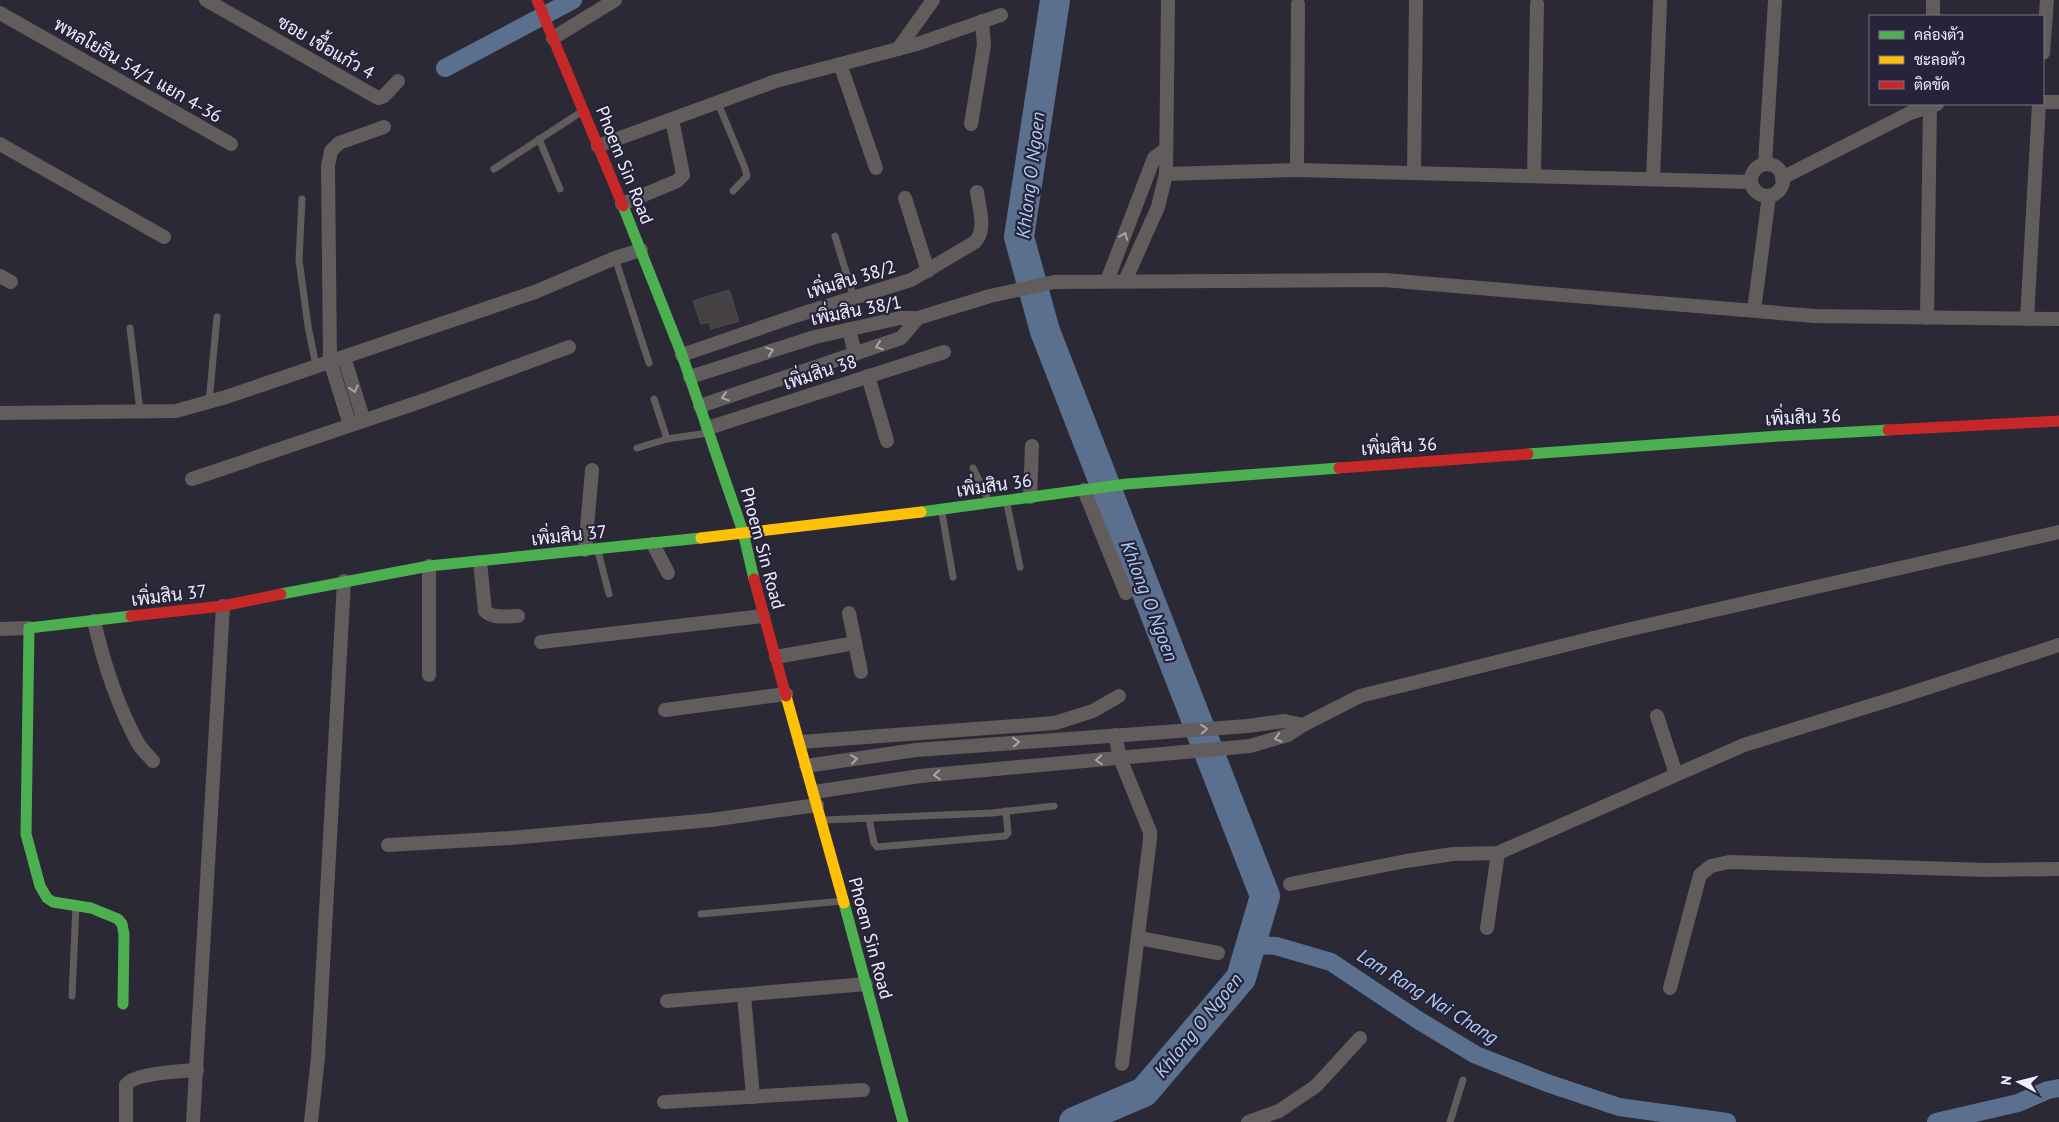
<svg xmlns="http://www.w3.org/2000/svg" width="2059" height="1122" font-family="'PT Sans',Sarabun,sans-serif">
<style>
.lines{fill:none;stroke-linecap:round;stroke-linejoin:round}
.canal{stroke:#5b708e;stroke-width:18}
.river{stroke:#5b708e;stroke-width:30}
.building{fill:#454044;stroke:#524d51}
.lane{stroke:#625d5c;stroke-width:7}
.street{stroke:#625d5c;stroke-width:14}
.fast{stroke:#4caf50;stroke-width:11}
.slow{stroke:#ffc107;stroke-width:11}
.jam{stroke:#c62828;stroke-width:11}
.oneway{stroke:#a8a6ac}
.labels{text-anchor:middle;dominant-baseline:central;stroke-width:4.5;stroke-linejoin:round;paint-order:stroke}
.street-label{font-size:18px;fill:#efeefd;stroke:#27243a}
.water-label{font-size:19px;font-style:italic;fill:#adcdf7;stroke:#27243a}
</style>
<rect width="100%" height="100%" fill="#2a2935"/>
<g class="lines">
<!-- canal -->
<g class="canal">
<polyline points="445,68 573,0"/>
<polyline points="1251,945 1276,946 1331,962 1418,1020 1476,1055 1547,1083 1619,1107 1727,1122"/>
<polyline points="1936,1122 2018,1103 2048,1090 2059,1088"/>
</g>
<!-- river -->
<polyline class="river" points="1055,0 1019,237 1045,331 1265,896 1241,978 1144,1092 1074,1122"/>
</g>
<!-- building -->
<polygon class="building" points="729,290 739,321 711,329 709,322 701,324 693,301"/>
<g class="lines">
<!-- lane -->
<g class="lane">
<polyline points="718,103 745,168 747,176 733,191"/>
<polyline points="539,139 560,189"/>
<polyline points="494,169 581,112"/>
<polyline points="302,199 299,260 308,326 316,366"/>
<polyline points="835,236 854,298"/>
<polyline points="615,258 649,363"/>
<polyline points="130,328 140,411"/>
<polyline points="654,399 667,439"/>
<polyline points="209,402 217,317"/>
<polyline points="637,448 667,439 708,433"/>
<polyline points="973,468 989,501"/>
<polyline points="1007,504 1020,567"/>
<polyline points="942,513 953,577"/>
<polyline points="598,551 609,594"/>
<polyline points="869,819 874,843 877,847 1005,836 1008,833 1006,811"/>
<polyline points="824,820 992,813 1054,806"/>
<polyline points="701,914 843,901"/>
<polyline points="72,996 76,906"/>
<polyline points="1450,1122 1463,1080"/>
</g>
<!-- street -->
<g class="street">
<polyline points="206,0 378,98 384,96 398,81"/>
<polyline points="0,13 231,144"/>
<polyline points="1933,16 1933,0"/>
<polyline points="553,38 615,0"/>
<polyline points="898,49 933,0"/>
<polyline points="2043,53 2047,0"/>
<polyline points="840,64 876,168"/>
<polyline points="2043,102 2059,102"/>
<polyline points="971,124 984,45 982,21"/>
<polyline points="0,144 164,237"/>
<polyline points="598,146 776,81 917,44 1001,15"/>
<polyline points="1765,164 1775,0"/>
<circle cx="1767" cy="180" r="16"/>
<polyline points="1297,170 1298,4"/>
<polyline points="1414,173 1416,0"/>
<polyline points="1166,174 1297,170 1751,182"/>
<polyline points="1534,176 1537,4"/>
<polyline points="1782,178 1910,113 1937,104"/>
<polyline points="1653,179 1660,3"/>
<polyline points="905,198 928,271"/>
<polyline points="622,204 677,181 683,175 672,119"/>
<polyline points="0,276 11,282"/>
<polyline points="1107,281 1154,158 1165,150"/>
<polyline points="1125,281 1158,207 1166,174 1168,0"/>
<polyline points="1754,310 1769,196"/>
<polyline points="1927,318 1930,104"/>
<polyline points="2027,319 2039,104"/>
<polyline points="849,329 855,354"/>
<path d="M682 355 798 315 911 280 975 242C987 229 979 208 977 192"/>
<polyline points="344,357 364,421"/>
<polyline points="868,376 887,441"/>
<polyline points="690,377 815,337 900,318 918,318 990,296 1054,282 1384,280 1815,316 2059,319"/>
<polyline points="700,406 901,338 918,318"/>
<polyline points="0,413 176,411 226,397 535,292 615,258 641,250"/>
<polyline points="350,425 330,361 328,166 331,151 339,143 384,127"/>
<polyline points="708,428 944,352"/>
<polyline points="192,479 425,400 569,347"/>
<polyline points="1084,490 1126,593"/>
<polyline points="1030,497 1032,446"/>
<polyline points="653,544 668,573"/>
<polyline points="585,550 592,470"/>
<path d="M480 562 485 611C492 619 507 616 518 616"/>
<polyline points="429,566 429,675"/>
<polyline points="849,613 861,672"/>
<path d="M94 621C103 660 118 707 138 743 141 749 148 755 153 761"/>
<polyline points="0,629 29,628"/>
<polyline points="541,642 763,616"/>
<polyline points="776,657 855,643"/>
<polyline points="665,710 786,694"/>
<polyline points="1657,716 1676,774"/>
<polyline points="1115,735 1120,758 1150,832 1150,839 1122,1064"/>
<polyline points="800,742 1055,723 1093,711 1119,696"/>
<polyline points="806,766 916,750 1248,726 1284,721 1303,725"/>
<polyline points="814,792 920,776 1250,746 1288,735 1303,725 1360,696 1622,631 2059,532"/>
<polyline points="388,845 510,838 711,820 817,805"/>
<polyline points="1290,884 1406,861 1453,854 1498,853 1744,745 1905,695 2059,645"/>
<polyline points="1487,928 1498,853"/>
<polyline points="1139,938 1218,953"/>
<polyline points="1670,988 1700,875 1711,866 1729,862 1987,870 2059,869"/>
<polyline points="744,995 753,1097"/>
<polyline points="667,1001 866,984"/>
<polyline points="664,1102 863,1090"/>
<path d="M126 1122V1085C134 1073 182 1071 197 1070"/>
<polyline points="193,1122 223,606"/>
<polyline points="311,1122 318,1057 344,581"/>
<polyline points="1248,1122 1279,1111 1316,1086 1360,1038"/>
</g>
<!-- fast -->
<g class="fast">
<polyline points="623,206 682,355 743,532 754,579"/>
<polyline points="1528,454 1779,436 1888,430"/>
<polyline points="921,512 1127,484 1339,468"/>
<polyline points="281,594 429,566 701,538"/>
<polyline points="844,903 903,1122"/>
<polyline points="123,1004 124,934 122,924 118,919 91,908 53,902 47,898 40,886 26,834 29,628 131,616"/>
</g>
<!-- slow -->
<g class="slow">
<polyline points="701,538 921,512"/>
<polyline points="786,696 844,903"/>
</g>
<!-- jam -->
<g class="jam">
<polyline points="537,0 623,206"/>
<polyline points="1888,430 2059,421"/>
<polyline points="1339,468 1528,454"/>
<polyline points="754,579 786,696"/>
<polyline points="131,616 223,606 281,594"/>
</g>
</g>
<!-- one-way arrows -->
<defs><path id="oneway-chevron" d="M-2-3.5L2.5 0L-2 3.5" fill="none" stroke-width="1.6" stroke-linecap="round" stroke-linejoin="round" transform="scale(1.25)"/></defs>
<g class="oneway">
<use href="#oneway-chevron" transform="translate(1124 236) rotate(-69)"/>
<use href="#oneway-chevron" transform="translate(879 346) rotate(162)"/>
<use href="#oneway-chevron" transform="translate(770 351) rotate(-18)"/>
<use href="#oneway-chevron" transform="translate(354 389) rotate(73)"/>
<use href="#oneway-chevron" transform="translate(725 397) rotate(162)"/>
<use href="#oneway-chevron" transform="translate(1204 729) rotate(-4)"/>
<use href="#oneway-chevron" transform="translate(1278 738) rotate(165)"/>
<use href="#oneway-chevron" transform="translate(1016 742) rotate(-4)"/>
<use href="#oneway-chevron" transform="translate(854 759) rotate(-8)"/>
<use href="#oneway-chevron" transform="translate(1099 760) rotate(175)"/>
<use href="#oneway-chevron" transform="translate(937 775) rotate(175)"/>
</g>
<g class="labels">
<!-- street labels -->
<g class="street-label">
<text transform="translate(326 47) rotate(30)">ซอย เชื้อแก้ว 4</text>
<text transform="translate(138 70) rotate(30)">พหลโยธิน 54/1 แยก 4-36</text>
<text transform="translate(625 165) rotate(68)">Phoem Sin Road</text>
<text transform="translate(851 279) rotate(-17)">เพิ่มสิน 38/2</text>
<text transform="translate(856 310) rotate(-11)">เพิ่มสิน 38/1</text>
<text transform="translate(820 372) rotate(-18)">เพิ่มสิน 38</text>
<text transform="translate(1803 417) rotate(-3)">เพิ่มสิน 36</text>
<text transform="translate(1399 446) rotate(-4)">เพิ่มสิน 36</text>
<text transform="translate(994 485) rotate(-8)">เพิ่มสิน 36</text>
<text transform="translate(569 535) rotate(-6)">เพิ่มสิน 37</text>
<text transform="translate(763 548) rotate(75)">Phoem Sin Road</text>
<text transform="translate(169 595) rotate(-7)">เพิ่มสิน 37</text>
<text transform="translate(871 938) rotate(75)">Phoem Sin Road</text>
</g>
<!-- water labels -->
<g class="water-label">
<text transform="translate(1030 175) rotate(-83)">Khlong O Ngoen</text>
<text transform="translate(1150 601) rotate(69)">Khlong O Ngoen</text>
<text transform="translate(1428 996) rotate(32)">Lam Rang Nai Chang</text>
<text transform="translate(1198 1025) rotate(-51)">Khlong O Ngoen</text>
</g>
</g>
<!-- legend -->
<rect x="1869" y="15" width="175" height="90" fill="#27243a" stroke="#777588"/>
<rect x="1879" y="31" width="25" height="8" fill="#4caf50" stroke="#777588"/>
<text x="1914" y="40" font-size="15" fill="#efeefd">คล่องตัว</text>
<rect x="1879" y="56" width="25" height="8" fill="#ffc107" stroke="#777588"/>
<text x="1914" y="65" font-size="15" fill="#efeefd">ชะลอตัว</text>
<rect x="1879" y="81" width="25" height="8" fill="#c62828" stroke="#777588"/>
<text x="1914" y="90" font-size="15" fill="#efeefd">ติดขัด</text>
<!-- north arrow -->
<g transform="translate(2019 1082) rotate(277)" stroke="#27243a" stroke-width="4" paint-order="stroke">
<path d="M0-4L9 19L0 12L-9 19Z" fill="#efeefd"/>
<text y="-8" font-size="14" font-weight="bold" text-anchor="middle" fill="#efeefd">N</text>
</g>
</svg>
